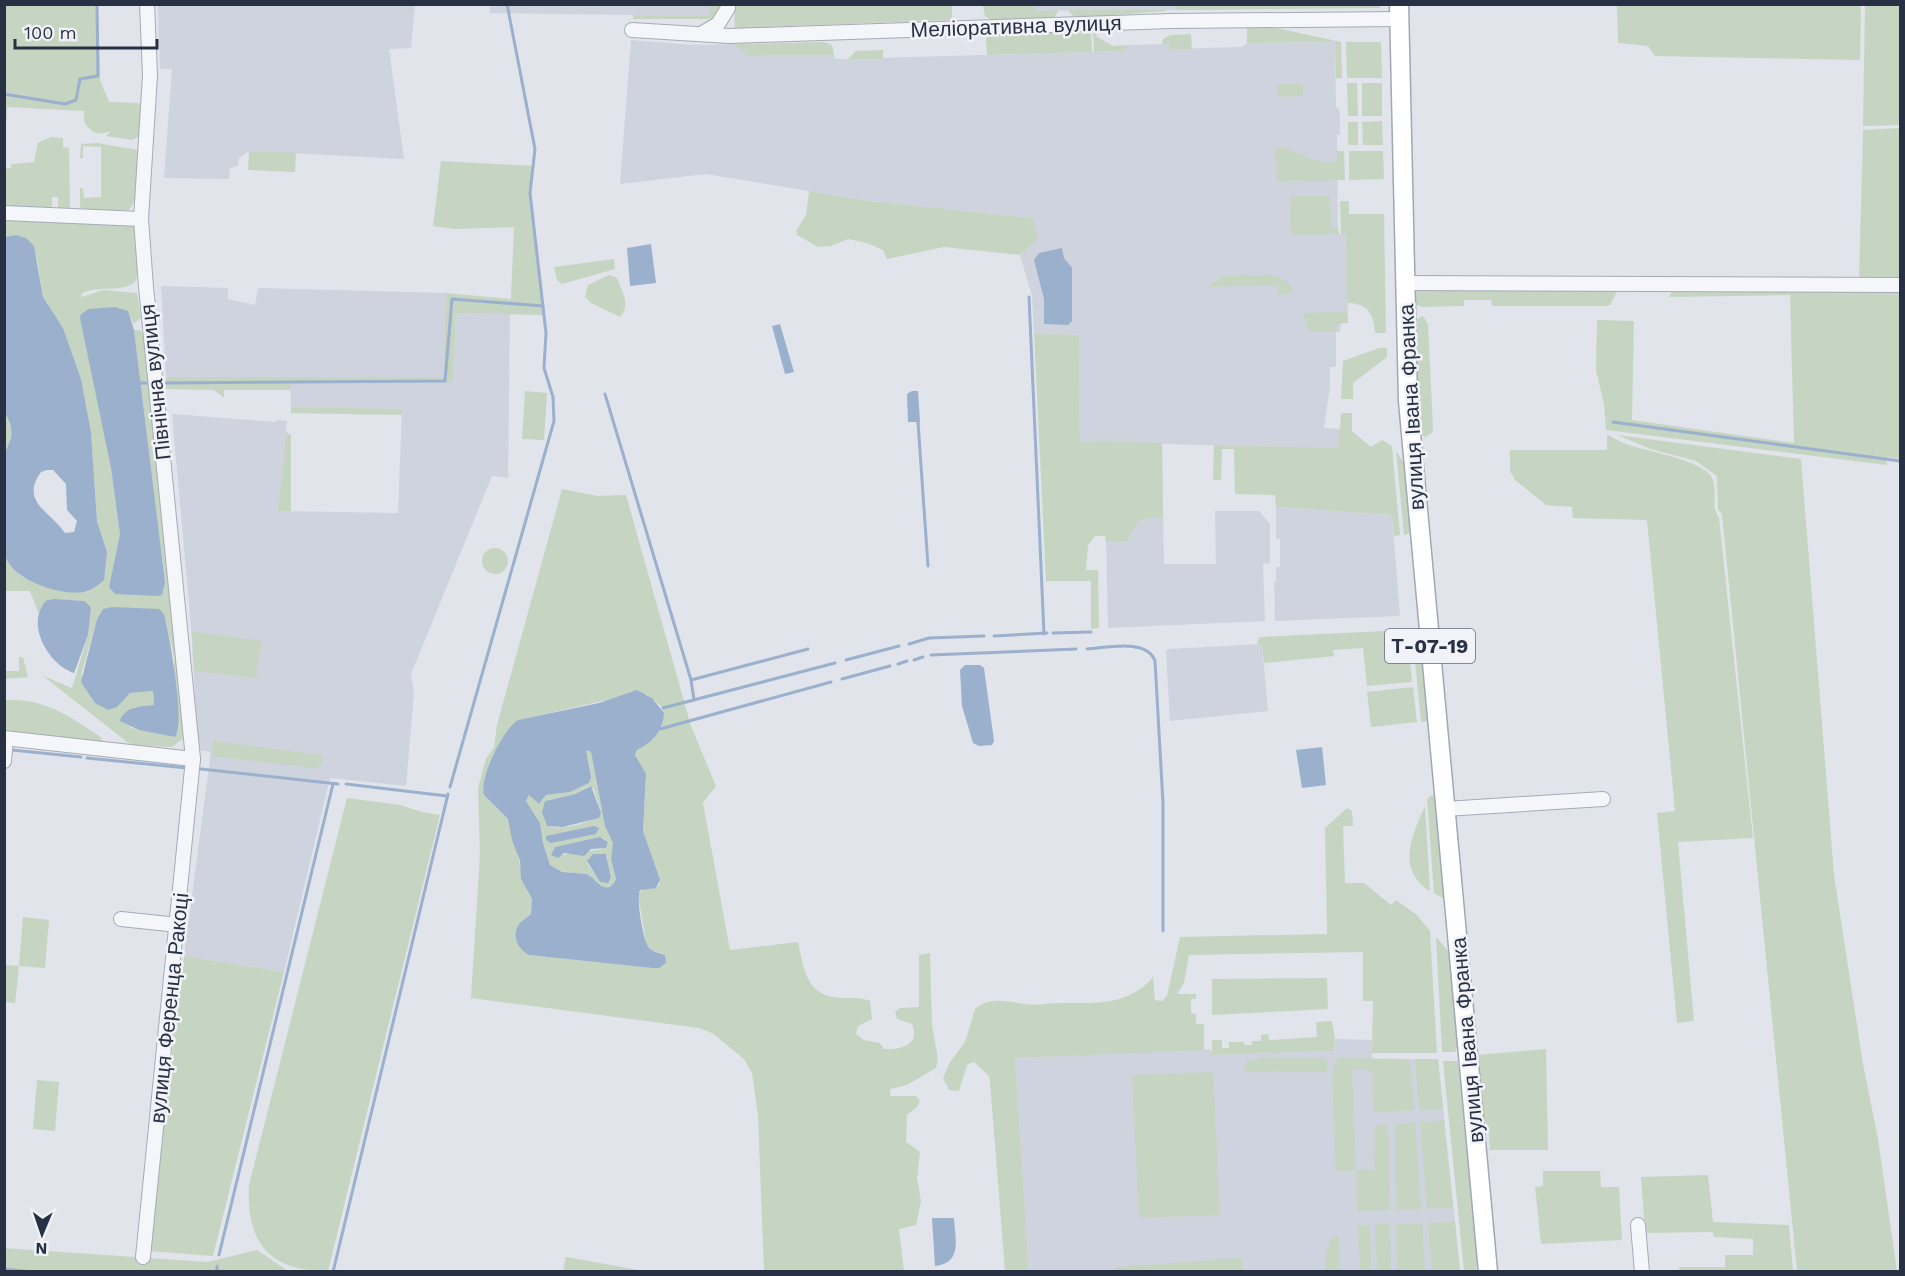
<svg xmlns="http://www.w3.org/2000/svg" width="1905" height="1276" font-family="'Work Sans',sans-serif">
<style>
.built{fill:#cfd3dd}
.green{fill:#c5d5c2;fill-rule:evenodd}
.water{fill:#9ab0cd;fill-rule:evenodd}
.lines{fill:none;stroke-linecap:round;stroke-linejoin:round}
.stream{stroke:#9ab0cd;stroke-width:3}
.minor-casing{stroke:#a6abb6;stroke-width:16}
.major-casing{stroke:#a0a8b7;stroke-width:21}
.minor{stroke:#f4f6f9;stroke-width:14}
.major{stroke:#fff;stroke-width:18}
.labels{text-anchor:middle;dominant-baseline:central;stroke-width:5;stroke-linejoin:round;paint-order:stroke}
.shield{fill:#f1f3f8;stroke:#646b7a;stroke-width:1.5}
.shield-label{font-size:20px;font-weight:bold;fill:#283144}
.street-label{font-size:21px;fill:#283144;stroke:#f1f3f8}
</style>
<rect width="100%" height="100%" fill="#e1e4eb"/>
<!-- built -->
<g class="built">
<polygon points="1341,4 1341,8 1035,11 1035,5 972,5"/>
<polygon points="158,5 415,5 411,48 389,49 404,159 249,151 239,158 238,166 230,168 229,179 164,178 172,69 160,69"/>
<polygon points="490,5 709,5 709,16 490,13"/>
<polygon points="631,40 693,45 734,44 747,56 834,55 835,59 841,59 1126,51 1126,45 1169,44 1170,49 1242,47 1247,43 1335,42 1336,107 1339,108 1340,119 1340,135 1337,135 1338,234 1346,234 1348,323 1341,323 1340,332 1336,332 1336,367 1330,367 1330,387 1324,428 1341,429 1340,448 1162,444 1164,564 1216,564 1215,511 1259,511 1270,524 1270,563 1263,564 1265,621 1108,628 1104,442 1080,441 1079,335 1034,333 1032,296 1020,255 1037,239 1033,218 870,201 706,174 620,184"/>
<polygon points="161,286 228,288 228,299 255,305 258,288 446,293 443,377 166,377"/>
<polygon points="456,313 510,314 508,478 492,476 411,674 414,694 406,786 330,778 284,972 184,956 211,752 198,750 191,626 172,414 276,422 276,420 287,421 278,511 398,513 402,409 291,407 290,383 453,382"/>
<polygon points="1276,507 1392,515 1400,616 1275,621 1274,582 1276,581 1276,567 1280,567 1280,539 1276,539"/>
<polygon points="1262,644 1268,711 1170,721 1166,651 1168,649"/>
<polygon points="1335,1039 1372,1040 1372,1059 1438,1059 1460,1271 1029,1271 1015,1058 1210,1049 1213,1055 1333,1051"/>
</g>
<!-- green -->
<g class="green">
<polygon points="1177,4 1380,4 1380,8 1175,10"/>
<path d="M4 5H98L100 80 109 102 138 103 142 107 140 136 132 140 106 136 111 131C98 136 91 134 84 121V111L7 107V120H5Z"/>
<polygon points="709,5 722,5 715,17 710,19 633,19 633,15 709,16"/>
<polygon points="734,5 952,5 952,20 735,28"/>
<polygon points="1035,5 1036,11 1059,10 1054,18 993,21 985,16 983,6"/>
<polygon points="1617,5 1861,5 1860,60 1655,56 1648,46 1618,43"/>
<polygon points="1865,5 1900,5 1900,125 1863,126"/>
<polygon points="1068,10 1166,10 1166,11 1075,18"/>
<polygon points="1247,27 1272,27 1341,42 1342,78 1336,78 1335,42 1247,43"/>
<polygon points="1091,31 1092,52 987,55 986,38 992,35"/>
<polygon points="1093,31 1096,31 1097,37 1113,46 1126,45 1126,51 1094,52"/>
<polygon points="1191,34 1192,49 1169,49 1169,44 1162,44 1163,39 1170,35"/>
<polygon points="824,42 832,45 834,55 747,56 734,44"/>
<polygon points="1346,42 1381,42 1382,78 1347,78"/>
<polygon points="883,50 883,59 848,59 856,51"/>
<polygon points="1347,83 1357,83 1358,116 1348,116"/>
<rect x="1362" y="83" width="20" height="33"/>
<polygon points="1303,84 1303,96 1277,97 1277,84"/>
<polygon points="1382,121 1383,145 1363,145 1362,122"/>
<rect x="1348" y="122" width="10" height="23"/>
<polygon points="1900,128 1900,282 1859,282 1863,130"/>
<polygon points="51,137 63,138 63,147 69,148 70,210 58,210 58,197 52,197 52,209 5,208 4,169 11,168 11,164 34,162 38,143"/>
<polygon points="97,143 138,150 136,199 129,210 87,210 80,207 80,188 83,188 84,198 101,197 101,147 83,146 83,158 80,158 81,144"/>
<polygon points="1275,147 1285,148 1316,161 1337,161 1337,151 1344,151 1345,180 1277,181"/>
<polygon points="249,151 296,153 295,172 248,170"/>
<polygon points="1349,151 1383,151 1384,179 1349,180"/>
<polygon points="441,161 534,166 529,193 543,315 456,313 453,382 291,383 290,390 224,390 224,398 214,390 166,389 166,377 443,377 446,293 511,299 514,227 454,229 433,226"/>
<polygon points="809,191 870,201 1033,218 1038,239 1020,255 944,247 887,259 883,250 867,243 848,239 831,246 818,247 797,235 796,231 806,215"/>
<polygon points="1290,196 1330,196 1331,228 1338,228 1339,234 1291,235"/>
<path d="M1340 201H1349V214H1384L1386 333H1375C1374 314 1368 303 1347 303L1346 234H1341Z"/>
<path d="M5 217 137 223 138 273 135 282C120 294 98 284 81 294L82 297 103 290 137 293 141 318 133 324 131 317 111 468 120 534 109 587 165 582 134 330H140L145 336 185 737 172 747 134 745 127 742 43 676 72 688 88 635 91 608 85 601 50 599 41 607 39 614 30 591H5L4 554C9 560 13 568 19 574 31 585 66 593 83 592L107 552 97 521 91 432 81 379 63 328 43 297 37 258 26 238 16 235 5 237ZM103 609 164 614 174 657 175 737 131 728 135 707 154 705 153 691 130 693 121 702 81 675 97 619Z"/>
<polygon points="614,259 615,269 562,284 557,280 554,267"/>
<path d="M609 275 617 278C622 291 631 305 620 317L591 303 585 297 588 285Z"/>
<polygon points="1274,275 1290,284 1292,293 1278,295 1278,285 1208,287 1223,276"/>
<polygon points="1414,289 1618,289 1610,305 1607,306 1492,306 1491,300 1464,300 1464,306 1423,307 1414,304"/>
<polygon points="1900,289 1900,459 1887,457 1887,465 1606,430 1604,404 1596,370 1597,320 1634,321 1632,420 1794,443 1790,295 1669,297 1672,292"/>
<polygon points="1347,312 1348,323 1336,324 1336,332 1309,332 1303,313"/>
<polygon points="1423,316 1428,324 1433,428 1432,433 1425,437 1419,433 1417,428 1415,320"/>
<polygon points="1034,333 1079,335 1080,441 1162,443 1163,517 1139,520 1127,541 1106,542 1105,536 1095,536 1088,545 1086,570 1098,570 1099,628 1091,629 1091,581 1046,581"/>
<polygon points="1379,348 1387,348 1387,357 1353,383 1353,399 1341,399 1343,361"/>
<polygon points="525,391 547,393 544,440 522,439"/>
<polygon points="291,407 402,409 402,415 291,413"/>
<polygon points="5,411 12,432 5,459"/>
<polygon points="1341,413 1352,413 1352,431 1371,447 1382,440 1392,446 1400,535 1394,536 1392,515 1276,507 1275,495 1235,494 1234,449 1222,449 1221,480 1213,480 1214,445 1339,448"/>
<polygon points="286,432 291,435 291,511 278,511"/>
<path d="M1607 435C1613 436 1617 441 1623 443 1642 451 1703 459 1712 478 1718 491 1710 505 1719 518L1753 838 1678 842 1694 1021 1677 1023 1657 813 1675 811 1647 520 1573 518 1572 507 1546 505 1515 480 1510 471V450H1607Z"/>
<polygon points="1617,435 1801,459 1834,875 1863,1064 1878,1139 1897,1271 1797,1271 1722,514 1718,510 1717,476 1696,461 1651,449"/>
<polygon points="1396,451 1405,465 1411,530 1408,534 1404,535"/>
<path d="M562 489 598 496 626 495 691 726 716 786 703 803 730 950 798 942C804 971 807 997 842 998 851 998 861 997 870 1001L872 1019 858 1026 856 1034 864 1040 880 1043 884 1049C900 1050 921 1045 912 1024L897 1019 895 1012 900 1008 919 1007V955L930 953 932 1025 938 1059 936 1068 907 1085 890 1089V1096H916L920 1101 917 1107 907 1115 906 1142 920 1152 917 1178 921 1201 916 1225 899 1229 904 1271H764L758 1116 752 1073 744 1059 712 1033 699 1028 471 998 480 854 478 788 486 759 494 747 497 725ZM647 694 663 708C666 743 644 735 635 755L646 780 643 831 660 884 656 888H644L638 894 646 943 652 950 665 955 652 968 529 955 523 921 531 914 532 899 527 891 508 819 484 795 518 720 611 699Z"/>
<circle cx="495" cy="561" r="13"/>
<polygon points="1421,629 1430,721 1421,722 1412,630"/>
<polygon points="1407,630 1412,682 1367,686 1363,648 1333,650 1334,656 1264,663 1262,644 1257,644 1260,637"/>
<polygon points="192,632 262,641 256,678 194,671"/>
<polygon points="19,657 23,657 28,677 5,679 5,671 19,671"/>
<polygon points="1413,687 1417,722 1371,727 1367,692"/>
<path d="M4 700C43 698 68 715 99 736L104 742 5 732Z"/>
<polygon points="213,741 323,755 321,765 316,768 211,756"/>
<path d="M586 750 591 752 605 826 613 843 611 859 616 879 612 885 605 888 588 874 562 872 550 865 543 843 540 823 526 801 529 795 540 803 546 795 570 792 589 783 591 777ZM589 786 594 789 601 814C587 824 567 829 550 827L545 823 547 800 575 794ZM604 838 609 843 602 849 561 855 555 847ZM593 854 607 856 611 880H599L587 863Z"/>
<polygon points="1432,795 1436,798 1445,900 1434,893 1427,799"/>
<path d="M347 798 400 805 422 812 440 815 328 1271C269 1272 246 1242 249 1185Z"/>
<path d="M1425 806 1430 891C1396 870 1412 835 1425 806Z"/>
<path d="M1347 808 1352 811 1353 826H1343L1345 883H1364L1391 905 1396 900 1417 915 1430 931 1437 1053H1372L1373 1001H1363V952L1189 955 1184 983 1177 994H1196V999H1191V1013L1196 1014V1024H1204V1050L1015 1058 1029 1271H1005L990 1082 989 1076 974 1062 967 1065 959 1091 949 1090 943 1078 950 1062 965 1042 975 1009C990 996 1007 1002 1025 1004 1037 1006 1050 1003 1062 1003 1097 1003 1128 1006 1153 977L1155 1000 1162 1001 1167 996 1180 937 1327 934 1325 828Z"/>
<polygon points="23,917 49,920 45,968 19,966 15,1003 5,1002 5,965 19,966"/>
<polygon points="1436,937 1449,952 1459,1045 1455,1052 1442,1052"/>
<polygon points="184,956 284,972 213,1256 148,1251"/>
<polygon points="1327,978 1328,1009 1212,1015 1212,979"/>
<polygon points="1332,1021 1335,1039 1333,1051 1212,1055 1212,1040 1222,1040 1222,1048 1229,1048 1229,1042 1244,1042 1244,1045 1252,1045 1252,1041 1261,1041 1261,1035 1268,1034 1269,1040 1317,1037 1316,1022"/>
<polygon points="1546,1049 1548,1150 1490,1150 1488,1125 1483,1119 1477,1055"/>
<polygon points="1323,1057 1328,1062 1327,1072 1244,1071 1246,1062 1263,1057"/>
<polygon points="1338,1058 1410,1059 1414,1110 1373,1113 1372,1071 1355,1069 1352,1072 1356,1170 1375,1169 1374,1125 1388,1124 1390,1210 1357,1211 1356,1170 1336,1171 1332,1072"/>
<polygon points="1415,1059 1438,1059 1443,1109 1419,1110"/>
<polygon points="1443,1061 1458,1061 1477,1259 1476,1271 1464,1271"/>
<polygon points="1213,1072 1220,1215 1139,1218 1132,1075"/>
<polygon points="37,1080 59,1082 55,1131 33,1129"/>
<polygon points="1444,1120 1453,1208 1427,1209 1420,1122"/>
<polygon points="1415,1122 1421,1209 1396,1210 1395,1124"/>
<polygon points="1543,1171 1600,1171 1601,1187 1619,1187 1622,1240 1541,1244 1535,1187 1543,1186"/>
<polygon points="1708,1175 1713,1222 1789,1225 1793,1271 1680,1271 1679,1267 1725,1267 1725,1255 1753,1255 1753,1239 1714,1237 1713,1232 1645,1233 1641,1177"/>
<polygon points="1455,1222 1460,1271 1432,1271 1428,1223"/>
<polygon points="1422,1223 1425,1271 1397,1271 1396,1224"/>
<polygon points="1390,1224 1391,1271 1377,1271 1375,1224"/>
<polygon points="1358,1225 1370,1225 1371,1271 1326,1271 1325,1256 1331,1238 1339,1237 1340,1271 1360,1270"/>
<polygon points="4,1248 207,1262 257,1250 288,1271 5,1271"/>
<polygon points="566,1257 644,1271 563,1271"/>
<polygon points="1242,1258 1243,1271 1178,1272 1177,1269 1116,1272 1116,1267"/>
</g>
<!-- water -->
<g class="water">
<path d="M16 235 26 238 34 246 43 297 63 328 81 379 91 432 97 521 107 552 104 580C98 585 92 590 84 592 60 596 8 580 4 551 2 534 1 476 4 459 9 436 18 437 4 411V237ZM47 470H53L66 484 67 510 77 521 74 532 65 533C49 510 20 502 41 472Z"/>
<polygon points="651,244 656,283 630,286 627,248"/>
<polygon points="1062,248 1064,258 1072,268 1072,321 1068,325 1044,324 1044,299 1034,260 1039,253"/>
<polygon points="115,307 128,311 134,330 165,582 162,595 157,596 115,594 109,587 120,534 111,468 80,318 81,314 89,309"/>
<polygon points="780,324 794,372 785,374 772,326"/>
<polygon points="912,391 918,391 920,422 908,422 907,394"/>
<path d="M54 599 85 601 91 608 88 635 74 673C48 665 24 622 47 600Z"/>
<path d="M112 607 159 609 164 614C169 632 186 726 175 737L139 730 120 721C124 707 141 706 154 705L153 691 130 693 117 707 108 710 95 703 81 682 97 619 103 609Z"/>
<polygon points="965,665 980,665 984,668 994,741 992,745 979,746 973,743 962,706 960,670"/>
<path d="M637 690 652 698 664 713C663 732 652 742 637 750L635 755 646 774 643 831 660 880 656 888 640 890C636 898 643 939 648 946 652 952 659 953 665 955L666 963 659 968H652L529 955C518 949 511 936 519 924 522 920 527 918 531 914L532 899 521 879 520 861 512 840 508 819 484 795C479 778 503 729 518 720L599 703ZM586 750 591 752 605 826 613 843 611 859 616 879C606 898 598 880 587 874L562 872 550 865 543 843 540 823 526 801 529 795 539 804 546 795 570 792 589 783 591 777Z"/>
<polygon points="1322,747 1326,785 1302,788 1296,750"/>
<polygon points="591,786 601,813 599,818 563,827 547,826 542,812 545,801 575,794"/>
<polygon points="594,826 599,828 596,834 551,843 546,840 546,836"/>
<polygon points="600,837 608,842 606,848 591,849 584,856 564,853 558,858 551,855 555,847"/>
<polygon points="593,854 606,854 611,878 608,883 600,882 587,861"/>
<path d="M932 1218H954C955 1239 963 1263 935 1266Z"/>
</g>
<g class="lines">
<!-- stream -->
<g class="stream">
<polyline points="4,94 65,104 76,100 80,79 98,76 97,4"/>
<polyline points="1029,297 1044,634"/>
<polyline points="140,383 150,383"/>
<polyline points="166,383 445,381 452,299 543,306"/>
<polyline points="605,394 691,680 694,700"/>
<polyline points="918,422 928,566"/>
<polyline points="1613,422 1900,461"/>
<polyline points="1053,633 1091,632"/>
<polyline points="994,636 1047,633"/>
<polyline points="909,644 929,638 984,636"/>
<path d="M1087 649C1106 648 1147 638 1155 661L1163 803V931"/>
<polyline points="931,655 1076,649"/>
<polyline points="846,660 899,646"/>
<polyline points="914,660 923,657"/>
<polyline points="898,664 907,661"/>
<polyline points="842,679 890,666"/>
<polyline points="691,680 808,649"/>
<polyline points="663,708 835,663"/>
<polyline points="660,729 831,682"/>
<polyline points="12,750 81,757"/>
<polyline points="87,758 187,768"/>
<polyline points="201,769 338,784"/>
<polyline points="346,784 447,796"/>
<polyline points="450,787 554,421 553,397 544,368 546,333 530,193 535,149 507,4"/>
<polyline points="219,1255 333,784"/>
<polyline points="4,1269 32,1272"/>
<polyline points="97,1272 110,1272"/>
<polyline points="217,1272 217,1266"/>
<polyline points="333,1272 448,794"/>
</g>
<!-- minor casing -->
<g class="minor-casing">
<g id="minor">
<polyline points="632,30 729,36 1171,21 1400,19"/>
<polyline points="701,34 718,24 728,8"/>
<polyline points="4,213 141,219"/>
<polyline points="1405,283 1900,285"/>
<polyline points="4,738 193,759"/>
<polyline points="4,761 6,739"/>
<polyline points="1445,809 1603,799"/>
<polyline points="121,919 178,925"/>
<polyline points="1638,1225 1642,1272"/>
<polyline points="143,1257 193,759 146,287 141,219 150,75 147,4"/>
</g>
</g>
<!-- major casing -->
<g class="major-casing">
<polyline id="major" points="1399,4 1408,401 1488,1272"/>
</g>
<!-- minor -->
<use href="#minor" class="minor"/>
<!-- major -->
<use href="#major" class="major"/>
</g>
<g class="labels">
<!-- shield labels -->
<rect class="shield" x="1385" y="629" width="90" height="34" rx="4.5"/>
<g class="shield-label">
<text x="1430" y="646">Т-07-19</text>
</g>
<!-- street labels -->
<g class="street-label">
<text transform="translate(1016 26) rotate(-2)">Меліоративна вулиця</text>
<text transform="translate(155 382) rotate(-96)">Північна вулиця</text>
<text transform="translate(1411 407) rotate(-93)">вулиця Івана Франка</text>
<text transform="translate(169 1008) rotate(-84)">вулиця Ференца Ракоці</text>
<text transform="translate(1467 1040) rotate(-95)">вулиця Івана Франка</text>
</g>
</g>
<!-- border -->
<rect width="1905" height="1276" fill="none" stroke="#283144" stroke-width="12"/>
<!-- north arrow -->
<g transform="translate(42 1234) rotate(182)" stroke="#f1f3f8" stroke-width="4.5" paint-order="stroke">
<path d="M0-4.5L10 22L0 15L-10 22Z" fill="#283144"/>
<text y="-9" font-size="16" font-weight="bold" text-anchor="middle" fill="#283144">N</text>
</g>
<!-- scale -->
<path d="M15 39v9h142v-9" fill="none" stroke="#283144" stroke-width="3"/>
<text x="24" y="39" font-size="18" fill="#283144" stroke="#f1f3f8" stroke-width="4.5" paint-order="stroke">100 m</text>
</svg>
